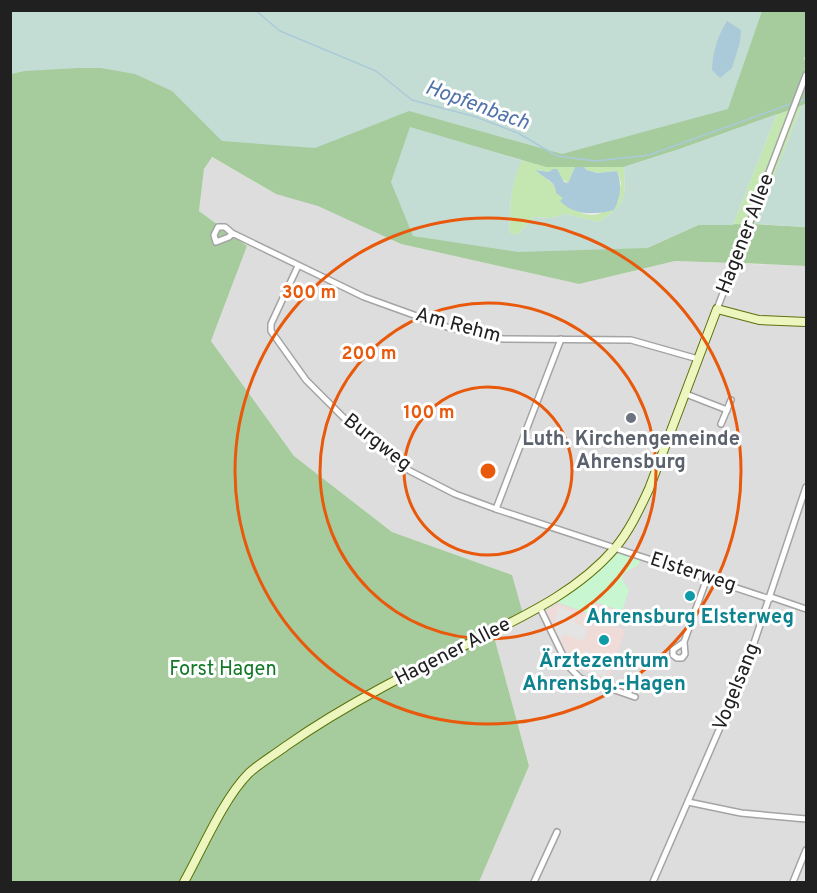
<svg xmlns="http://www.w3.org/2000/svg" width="817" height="893" font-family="Overpass,sans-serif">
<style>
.residential{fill:#ddd}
.commercial{fill:#efdbd7}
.grass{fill:#c4e6b0}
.forest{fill:#a6cc9e}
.wetland{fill:#c4ddd4}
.park{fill:#c7f6d0}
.parking{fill:#e4e4e4}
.water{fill:#aacada}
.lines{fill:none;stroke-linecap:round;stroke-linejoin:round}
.stream{stroke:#aacada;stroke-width:1.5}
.street-casing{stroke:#a4a4a4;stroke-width:8}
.secondary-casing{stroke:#5b720b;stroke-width:10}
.street{stroke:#fff;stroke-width:5}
.secondary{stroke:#edf6be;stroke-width:8}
.ring{fill:none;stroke:#e8590c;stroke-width:3}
.worship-dot{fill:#6b7280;stroke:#fff;stroke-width:2}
.culture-dot{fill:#0f9aa8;stroke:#fff;stroke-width:2}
.labels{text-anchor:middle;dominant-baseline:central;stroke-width:6;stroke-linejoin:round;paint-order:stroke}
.street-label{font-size:20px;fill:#202020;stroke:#fff}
.worship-label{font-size:20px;font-weight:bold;fill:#5b616d;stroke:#fff}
.culture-label{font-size:20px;font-weight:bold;fill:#0d838f;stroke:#fff}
.park-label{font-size:20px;fill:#127927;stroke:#fff}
.water-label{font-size:21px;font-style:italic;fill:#5173aa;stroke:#fff}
.centre{fill:#e8590c;stroke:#fff;stroke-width:3}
.ring-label{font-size:18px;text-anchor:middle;font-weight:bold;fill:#e8590c;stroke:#fff;stroke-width:6;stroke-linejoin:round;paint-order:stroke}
</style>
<rect width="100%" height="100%" fill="#f0eee6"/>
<!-- residential -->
<polygon class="residential" points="211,157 276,194 319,205 401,244 579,284 675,261 806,266 806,882 479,882 529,766 492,629 512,575 392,532 294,456 211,341 247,246 199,211 204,169"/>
<!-- commercial -->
<polygon class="commercial" points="595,603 615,610 610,625 625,630 609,679 573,667 545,611 559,604 591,615"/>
<!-- grass -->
<g class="grass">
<polygon points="802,105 740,263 731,263 745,225 733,225 777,114"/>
<path d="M522 160 546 167H575L568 183 549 172 538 170C543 178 551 181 557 189 567 202 579 219 598 214 605 212 613 205 618 202L621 183 617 171 597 173 587 170 584 167H624C625 199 628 203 599 222L566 214 551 218 534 217 517 235 510 233C510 209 510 182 522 160Z"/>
</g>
<!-- forest -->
<g class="forest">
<polygon points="10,11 806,11 806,54 804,59 806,60 806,104 680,149 624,167 546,167 410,128 413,236 647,248 698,225 746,224 731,263 675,261 579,284 401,244 318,206 276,194 212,157 204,169 199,211 247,246 211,341 294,456 392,532 512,575 523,614 492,629 529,766 479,882 11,882"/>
<polygon points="755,224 806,227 806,266 740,263"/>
</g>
<!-- wetland -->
<g class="wetland">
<polygon points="11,11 762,11 728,109 562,154 409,111 315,148 222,141 172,91 135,74 101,68 78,68 25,71 11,74"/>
<polygon points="806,104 806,227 755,224 802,105"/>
<path d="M777 114 733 225H698L647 248 518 252 413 236 391 182 410 127 522 160C511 182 509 209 510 233L517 235 534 217 551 218 566 214 599 222C628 203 625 199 624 167L680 149Z"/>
</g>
<!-- park -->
<polygon class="park" points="616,552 641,560 637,566 624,573 622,579 629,590 622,611 595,602 590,614 554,601"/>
<!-- parking -->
<g class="parking">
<polygon points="559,607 577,614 574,622 588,629 584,641 563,634 561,641 553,625"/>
<polygon points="584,650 611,660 605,677 577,667"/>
</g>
<!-- water -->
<g class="water">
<path d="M727 21 741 30 740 42 732 68 720 78 712 70C713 51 717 37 727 21Z"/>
<path d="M575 167H584L587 170 597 173 617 171C622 185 621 196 614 210 595 215 575 216 560 201L563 198 556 193C556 180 543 179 536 170L549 172 553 169H557L564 182 568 183Z"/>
</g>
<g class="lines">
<!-- stream -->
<g class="stream">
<polyline points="255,10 280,31 376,71 412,100 476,117 518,133 557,156 596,161 649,155 793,103"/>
<polyline points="798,102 806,99"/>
</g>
<!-- street casing -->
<g class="street-casing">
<g id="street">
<polyline points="232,233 229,237 216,242 214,235 218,227 225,227 232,233 364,297 450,328 503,339 631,340 698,359"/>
<polyline points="298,266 271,324 271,331 306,380 346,420 392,459 410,471 455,494 496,509 770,599"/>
<polyline points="717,309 806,75"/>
<polyline points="686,394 727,410"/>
<polyline points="721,424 731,400"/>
<polyline points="496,509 561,339"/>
<polyline points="771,597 806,609"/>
<polyline points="540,608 568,666 580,678 635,697"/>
<polyline points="684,642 685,654 682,658 677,658 673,655 673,650 684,642 707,578"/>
<polyline points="688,802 741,813 806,819"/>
<polyline points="534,882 557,832"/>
<polyline points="653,882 745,670 806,487"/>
<polyline points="793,882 806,850"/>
</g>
</g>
<!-- secondary casing -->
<g class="secondary-casing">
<path id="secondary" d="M184 882C202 850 223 799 249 773 260 763 274 755 286 746 346 704 414 670 480 638 528 614 579 590 615 548 630 530 639 510 649 489L717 309 759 320 806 322"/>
</g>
<!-- street -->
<use href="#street" class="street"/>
<!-- secondary -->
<use href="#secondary" class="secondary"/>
</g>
<!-- distance rings -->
<g class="ring">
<circle cx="488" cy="471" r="84"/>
<circle cx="488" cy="471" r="168"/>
<circle cx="488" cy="471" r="253"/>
</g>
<!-- markers -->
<circle class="worship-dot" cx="631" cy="418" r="6"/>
<g class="culture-dot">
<circle cx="690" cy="596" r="6"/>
<circle cx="604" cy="640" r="6"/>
</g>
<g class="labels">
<!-- street labels -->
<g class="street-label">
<text transform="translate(746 234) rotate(-69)">Hagener Allee</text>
<text transform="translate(458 326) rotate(15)">Am Rehm</text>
<text transform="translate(377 443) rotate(38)">Burgweg</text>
<text transform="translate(693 573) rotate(18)">Elsterweg</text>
<text transform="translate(453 652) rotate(-27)">Hagener Allee</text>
<text transform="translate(737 687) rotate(-68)">Vogelsang</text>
</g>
<!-- worship labels -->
<g class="worship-label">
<text x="631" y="440">Luth. Kirchengemeinde<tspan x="631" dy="23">Ahrensburg</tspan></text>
</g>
<!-- culture labels -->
<g class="culture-label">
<text x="690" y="618">Ahrensburg Elsterweg</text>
<text x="604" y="662">Ärztezentrum<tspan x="604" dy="23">Ahrensbg.-Hagen</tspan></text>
</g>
<!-- park labels -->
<g class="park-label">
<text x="223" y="670">Forst Hagen</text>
</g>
<!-- water labels -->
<g class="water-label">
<text transform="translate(477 106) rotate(20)">Hopfenbach</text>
</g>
</g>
<circle cx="488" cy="471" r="9" class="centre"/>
<g class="ring-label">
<text x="309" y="298">300 m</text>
<text x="369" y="359">200 m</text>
<text x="429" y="418">100 m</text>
</g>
<!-- border -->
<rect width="817" height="893" fill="none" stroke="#202020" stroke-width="24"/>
</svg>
